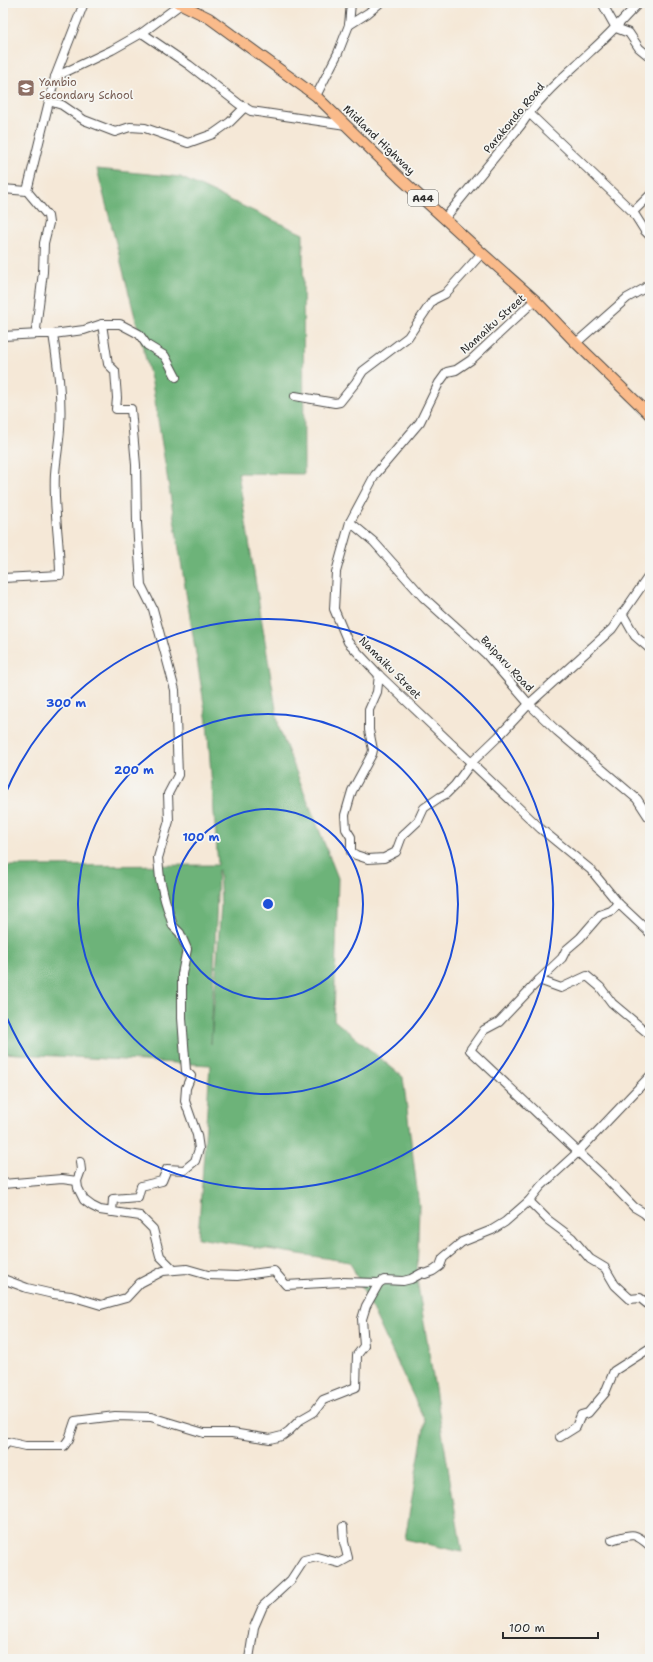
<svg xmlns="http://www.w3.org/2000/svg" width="653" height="1662" font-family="'Shantell Sans',sans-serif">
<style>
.forest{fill:#6db379;stroke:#4c6f52;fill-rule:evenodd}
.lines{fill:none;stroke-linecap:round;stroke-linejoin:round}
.minor-casing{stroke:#494745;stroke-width:10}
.major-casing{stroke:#494745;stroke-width:12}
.minor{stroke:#fff;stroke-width:8}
.major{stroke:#fabb8b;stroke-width:10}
.ring{fill:none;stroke:#1d4ed8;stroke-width:2}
.labels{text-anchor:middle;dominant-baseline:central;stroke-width:3.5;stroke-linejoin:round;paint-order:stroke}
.shield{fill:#f6f6f2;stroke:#686867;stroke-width:1}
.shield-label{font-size:10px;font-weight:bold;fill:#2b2b2b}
.education-label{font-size:11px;fill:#785e54;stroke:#f6f6f2;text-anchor:start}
.street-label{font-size:11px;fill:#2b2b2b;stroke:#f6f6f2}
.centre{fill:#1d4ed8;stroke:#f6f6f2;stroke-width:2}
.ring-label{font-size:12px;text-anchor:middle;font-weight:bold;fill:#1d4ed8;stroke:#f6f6f2;stroke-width:3.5;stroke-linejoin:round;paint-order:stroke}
</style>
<rect width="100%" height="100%" fill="#f6f6f2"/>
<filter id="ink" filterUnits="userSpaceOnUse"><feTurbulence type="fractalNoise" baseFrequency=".025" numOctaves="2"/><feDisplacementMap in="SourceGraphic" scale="8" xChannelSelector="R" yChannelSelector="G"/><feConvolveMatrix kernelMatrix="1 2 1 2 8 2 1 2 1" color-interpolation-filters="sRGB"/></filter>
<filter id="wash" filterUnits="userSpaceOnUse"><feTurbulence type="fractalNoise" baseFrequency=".012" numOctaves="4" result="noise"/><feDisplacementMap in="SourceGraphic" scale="16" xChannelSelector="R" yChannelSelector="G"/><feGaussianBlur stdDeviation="0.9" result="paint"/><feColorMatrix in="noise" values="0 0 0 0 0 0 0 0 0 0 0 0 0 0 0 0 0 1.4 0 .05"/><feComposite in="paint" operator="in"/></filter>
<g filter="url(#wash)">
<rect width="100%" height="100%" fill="#f5e8d7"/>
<!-- forest -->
<path class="forest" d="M97 169 180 177 303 234 304 474 238 473 279 728 338 878 334 1020 403 1077 419 1205 417 1280 462 1552 405 1539 425 1421 350 1262 198 1238 210 1065 3 1053V866L218 865 207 722 152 383ZM219 870 221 904 211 1044 218 870Z"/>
</g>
<g filter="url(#ink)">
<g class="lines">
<!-- minor casing -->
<g class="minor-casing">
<g id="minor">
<polyline points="84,3 55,77 27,191 48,216 49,223 44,243 43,272 36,329 39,334 53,334 84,330 102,324 120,324 139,334 147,345 165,356 176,377"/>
<polyline points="602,3 616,28 629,33 639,48 650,57"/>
<polyline points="181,4 142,33 189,65 239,104 251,111 346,125"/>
<polyline points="349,25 368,13 380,3"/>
<polyline points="55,77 112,50 142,33"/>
<polyline points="316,96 338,53 349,25 351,3"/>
<polyline points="49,101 62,105 84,120 115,132 130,127 145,128 188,143 213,134 230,122 245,107"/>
<polyline points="529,113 633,212 645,231 650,236"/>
<polyline points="3,189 27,191"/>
<polyline points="633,212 650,195"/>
<path d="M445 218 521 125C539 96 567 74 591 51 608 36 623 19 639 3"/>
<polyline points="535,300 471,360 456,370 447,372 439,383 420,422 375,475 350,522 336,572 334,609 348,642 379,675 541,829 591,870 619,904 650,933"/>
<polyline points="102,324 108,364 115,371 117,398 116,409 131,409 136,465 137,523 141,585 153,609 175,690 178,775 168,794 169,821 158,858 160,879 165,900 173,926 180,933 187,949 182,974 182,1018 186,1071 191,1076 186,1088 185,1101 197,1135 199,1149 195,1161 184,1170 167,1169 162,1181 141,1186 138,1197 113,1199 112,1212"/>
<polyline points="3,336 39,334"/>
<polyline points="576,343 627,298 645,288 650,283"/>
<polyline points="295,396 335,403 340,402 356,382 363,371 408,337 433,300 445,294 482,253"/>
<polyline points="350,522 374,542 423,597 486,654 529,704 557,731 637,799 650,819"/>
<path d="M3 578 60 575C60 542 53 508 55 474 56 459 59 444 60 429 62 396 58 366 53 334"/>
<polyline points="622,613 635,636 650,649"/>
<polyline points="379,675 377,692 369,710 369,730 373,750 372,754 352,791 345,815 346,829 351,837 351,852 356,855 368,859 384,858 396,852 402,836 418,821 424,808 440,797 446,794 455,785 471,763 499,736 529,704 612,629 650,574"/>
<polyline points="539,980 562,958 566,950 580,938 600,915 611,911 619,904"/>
<polyline points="650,1035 612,1003 600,987 587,976 561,988 539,980 499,1022 484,1030 470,1050 607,1179 634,1207 644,1213 650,1219"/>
<polyline points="77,1181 78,1188 84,1200 92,1206 100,1210 140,1216 153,1229 160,1256 173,1269"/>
<polyline points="3,1184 62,1179 77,1181 81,1170 80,1162"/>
<polyline points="529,1201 548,1220 572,1238 590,1259 605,1268 615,1285 630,1299 640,1298 650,1306"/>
<polyline points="3,1279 27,1288 53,1294 71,1296 101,1305 126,1298 140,1283 163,1271 187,1269 208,1275 237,1276 274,1271 286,1285 341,1282 379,1283"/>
<polyline points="560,1437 576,1427 581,1415 588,1413 605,1393 614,1371 650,1348"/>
<polyline points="3,1447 8,1442 25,1446 64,1446 69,1439 75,1421 115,1416 151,1417 204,1433 232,1433 270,1439 282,1436 289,1431 300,1420 314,1412 323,1400 356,1387 357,1355 364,1346 362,1319 366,1306 379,1283 384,1280 403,1281 411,1279 422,1273 425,1274 433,1271 440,1266 443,1258 462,1242 492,1230 505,1222 529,1201 541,1186 577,1153 650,1076"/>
<path d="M612 1540C632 1534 633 1531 650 1546"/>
<polyline points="249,1659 254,1627 263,1606 291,1580 304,1560 317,1557 339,1563 348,1558 344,1542 343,1527"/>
</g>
</g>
<!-- major casing -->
<g class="major-casing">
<polyline id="major" points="179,3 209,18 316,96 400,178 482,253 535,300 576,343 650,415"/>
</g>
<!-- minor -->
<use href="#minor" class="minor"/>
<!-- major -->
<use href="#major" class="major"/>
</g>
</g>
<!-- distance rings -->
<g class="ring">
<circle cx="268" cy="904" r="95"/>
<circle cx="268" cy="904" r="190"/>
<path d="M4 797A285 285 0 1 1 4 1011"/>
</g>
<!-- icons -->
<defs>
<g id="school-square" transform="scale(0.9)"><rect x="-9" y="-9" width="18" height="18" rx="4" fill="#8d6e63" stroke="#f6f6f2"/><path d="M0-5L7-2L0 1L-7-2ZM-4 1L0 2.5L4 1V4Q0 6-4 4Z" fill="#fff"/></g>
</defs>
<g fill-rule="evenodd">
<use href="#school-square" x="26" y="88"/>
</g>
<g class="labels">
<!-- shield labels -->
<rect class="shield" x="408" y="190" width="30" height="16" rx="3"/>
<g class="shield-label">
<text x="423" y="198">A44</text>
</g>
<!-- education labels -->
<g class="education-label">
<text x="39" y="82">Yambio<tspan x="39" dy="13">Secondary School</tspan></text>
</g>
<!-- street labels -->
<g class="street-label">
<text transform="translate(514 118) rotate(-50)">Parakondo Road</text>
<text transform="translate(379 140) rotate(44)">Midland Highway</text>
<text transform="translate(493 324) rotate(-42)">Namaiku Street</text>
<text transform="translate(507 664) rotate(47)">Baiparu Road</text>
<text transform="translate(390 668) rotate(45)">Namaiku Street</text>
</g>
</g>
<circle cx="268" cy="904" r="6" class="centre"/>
<g class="ring-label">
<text x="66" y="707">300 m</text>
<text x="134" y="774">200 m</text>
<text x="201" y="841">100 m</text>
</g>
<!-- margin -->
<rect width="653" height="1662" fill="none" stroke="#f6f6f2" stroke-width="16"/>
<!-- scale -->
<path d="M503 1632v6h95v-6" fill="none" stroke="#2b2b2b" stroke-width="2"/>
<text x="509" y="1632" font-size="12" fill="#2b2b2b" stroke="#f6f6f2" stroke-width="3" paint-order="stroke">100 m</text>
</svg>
